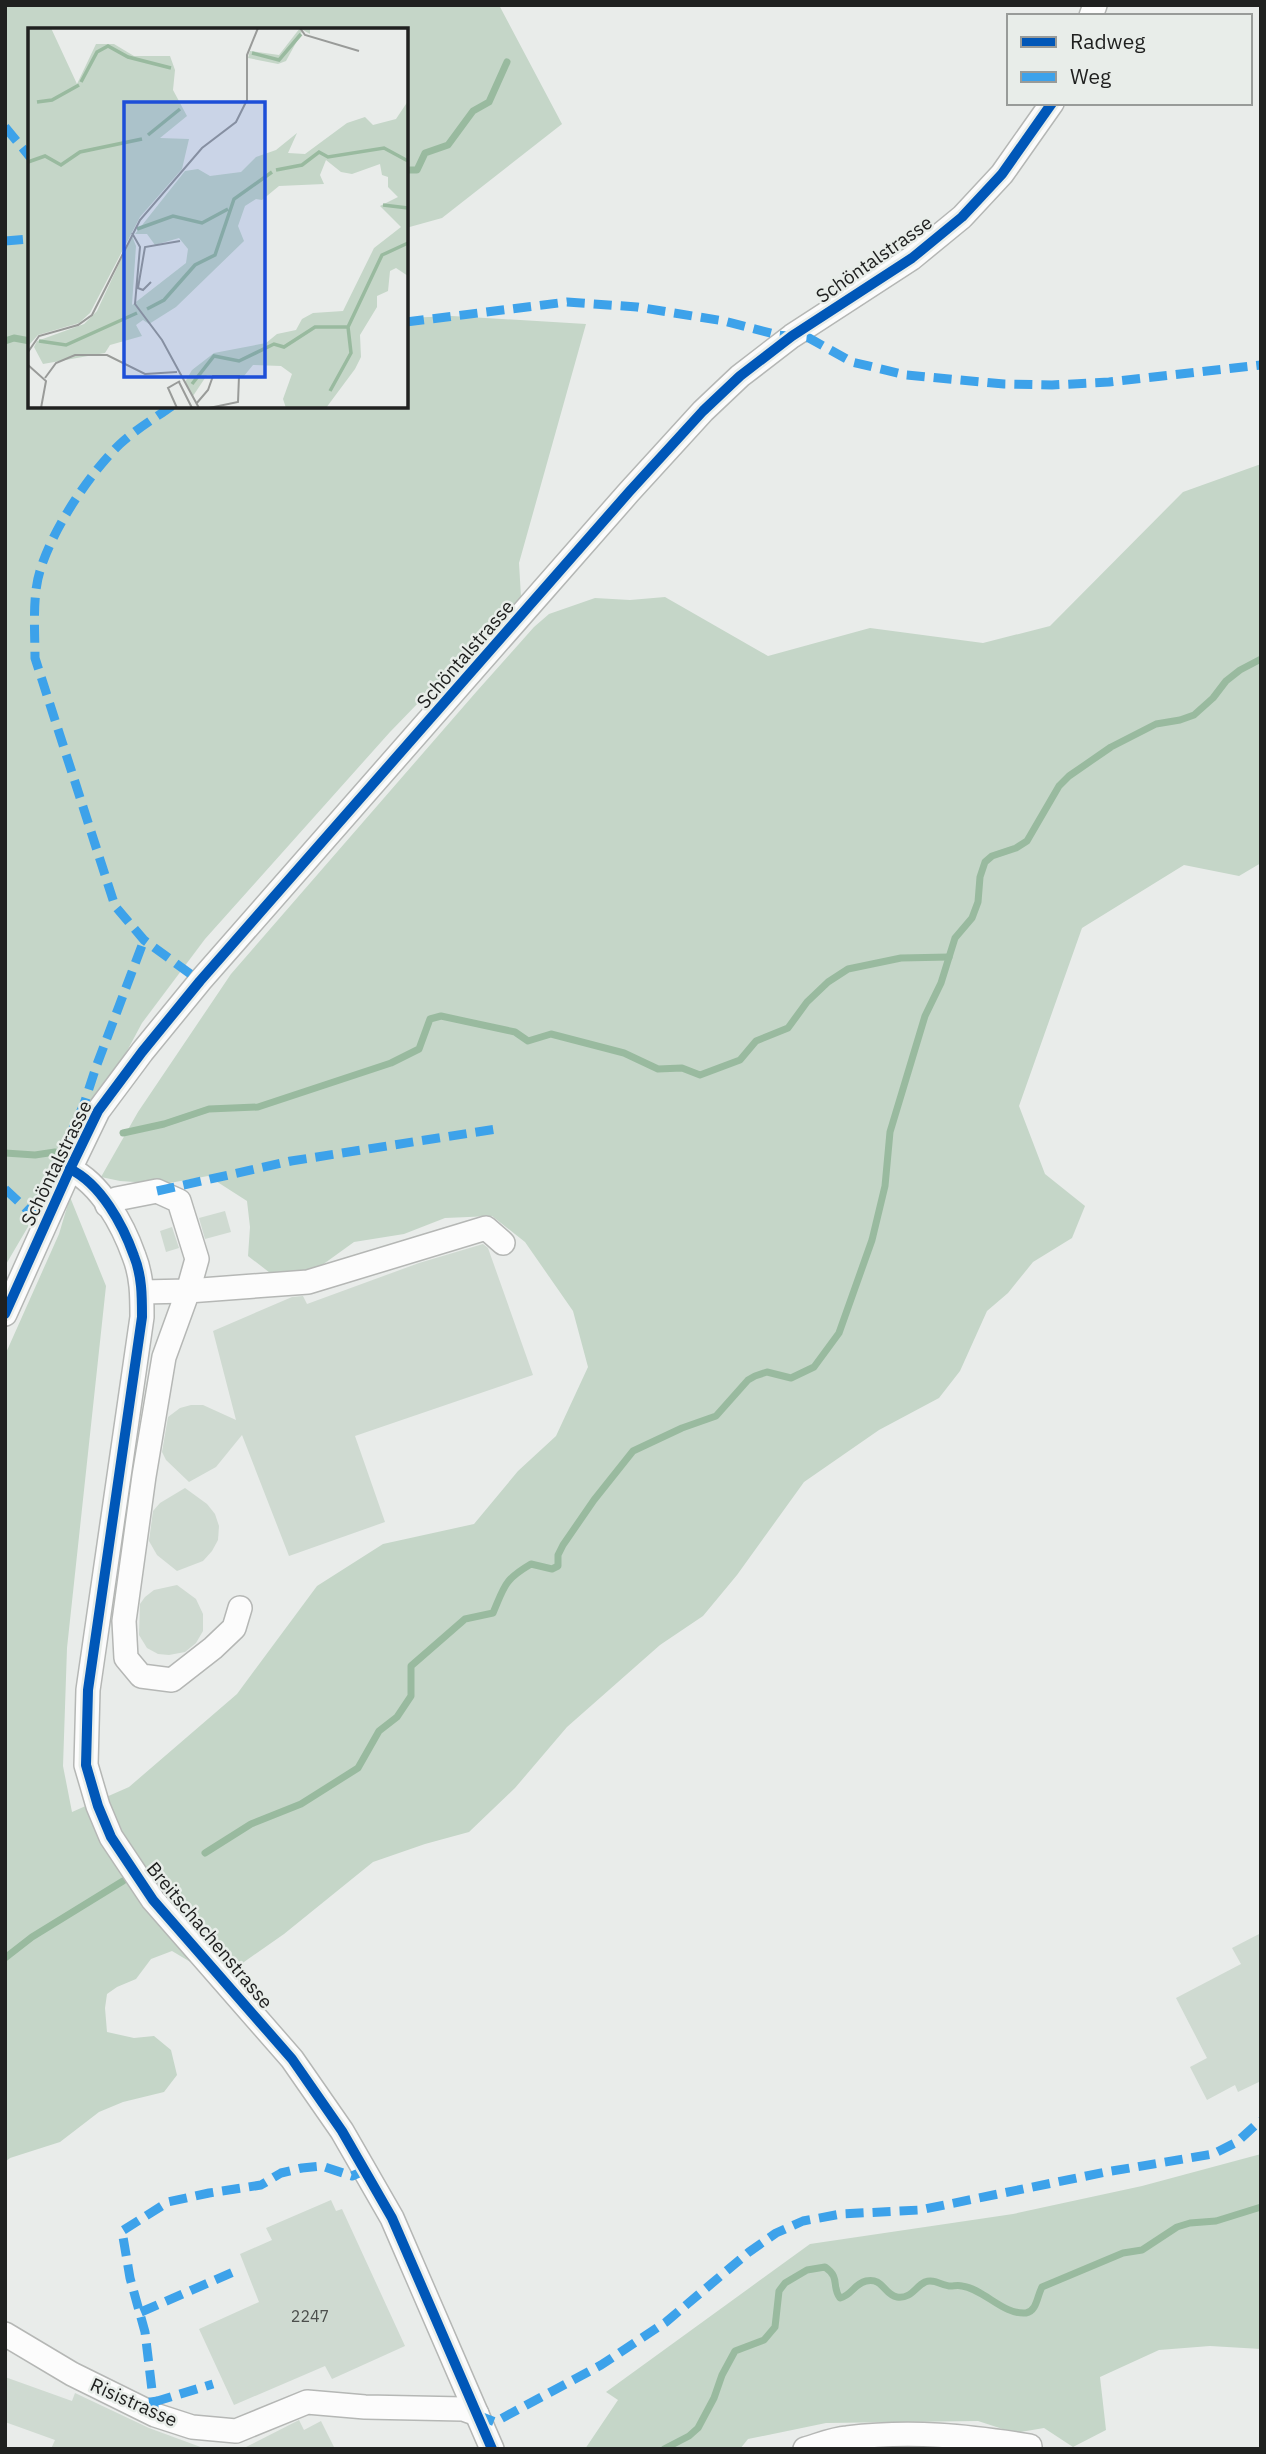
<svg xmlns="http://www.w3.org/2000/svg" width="1266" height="2454" font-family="'IBM Plex Sans',sans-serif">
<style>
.green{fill:#c5d6c8}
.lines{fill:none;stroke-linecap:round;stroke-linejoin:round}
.stream{stroke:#99ba9f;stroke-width:7}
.building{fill:#cfdad1}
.minor-casing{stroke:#b5b7b5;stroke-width:26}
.minor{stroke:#fcfcfc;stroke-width:23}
.quiet{stroke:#3da2ea;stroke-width:9;stroke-dasharray:18 9;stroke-linecap:butt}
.cycleway-casing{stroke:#e8ede9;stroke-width:15}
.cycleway{stroke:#0057b8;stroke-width:10}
.labels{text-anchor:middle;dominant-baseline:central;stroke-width:5;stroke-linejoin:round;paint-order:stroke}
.number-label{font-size:16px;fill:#4c4f4c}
.street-label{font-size:19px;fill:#202120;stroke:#e8ede9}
.inset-river{fill:none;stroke:#99ba9f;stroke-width:3.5}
.inset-road{fill:none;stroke:#999b99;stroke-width:2}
.view{fill:#1d4ed8;fill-opacity:0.15;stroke:#1d4ed8;stroke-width:3.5}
.inset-edge{fill:none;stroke:#202120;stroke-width:3.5}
</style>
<rect width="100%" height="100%" fill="#e9ecea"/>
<!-- green -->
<g class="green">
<polygon points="5,5 499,5 562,124 442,218 406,228 406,30 30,30 30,406 406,406 406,318 452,316 586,324 519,563 521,597 390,732 205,939 142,1023 83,1133 5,1266"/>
<polygon points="1261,464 1261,863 1239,876 1184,865 1082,928 1019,1106 1045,1174 1085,1206 1072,1238 1033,1262 1008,1293 987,1311 960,1371 939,1398 879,1430 804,1482 737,1575 703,1616 660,1645 567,1727 515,1788 469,1832 425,1844 373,1862 284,1934 244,1962 229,1985 172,1951 151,1959 136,1979 117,1987 107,1994 105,2008 107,2032 134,2038 154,2036 171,2050 177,2075 164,2092 123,2102 99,2112 60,2142 10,2158 5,2162 5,1355 59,1234 70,1197 106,1286 67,1648 63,1766 72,1812 129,1787 237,1694 317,1586 383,1544 474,1524 518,1471 556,1436 588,1367 573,1311 525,1242 492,1216 445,1218 404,1234 354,1242 318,1268 278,1279 248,1256 250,1227 247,1201 208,1176 164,1184 120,1181 101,1177 138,1112 231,974 477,691 534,627 549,614 595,598 630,600 665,597 768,656 870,628 983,643 1050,626 1183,492"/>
<polygon points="1261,2154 1261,2349 1210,2346 1159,2350 1100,2377 1106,2430 1073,2447 1044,2428 1015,2433 978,2421 826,2423 748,2439 740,2449 585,2449 618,2400 606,2392 810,2244 1013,2214 1142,2186"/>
</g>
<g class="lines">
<!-- stream -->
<g class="stream">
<polyline points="406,170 417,170 425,153 448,145 473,111 489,102 507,62"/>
<polyline points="5,341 14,338 30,341"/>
<polyline points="123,1133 164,1124 209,1109 258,1107 391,1063 419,1049 430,1019 441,1016 515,1032 528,1041 551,1034 624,1053 658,1069 682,1068 700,1075 740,1060 756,1041 788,1028 807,1002 828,982 848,969 901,958 949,957"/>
<polyline points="5,1153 35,1155 55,1152"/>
<path d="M205 1853 251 1824 301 1804 358 1768 379 1731 397 1717 411 1696V1666L465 1619 493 1613C505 1585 504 1580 531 1564L552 1569 558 1566V1555L563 1545 594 1500 633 1451 682 1428 716 1416 748 1380 755 1376 767 1372 791 1378 814 1367 839 1333 872 1240 885 1186 890 1132 925 1016 941 983 955 938 972 918 978 902 980 877 985 862 992 856 1016 848 1027 841 1059 786 1069 776 1111 747 1156 724 1180 720 1194 715 1213 698 1226 681 1240 670 1261 659"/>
<polyline points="5,1958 32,1937 123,1881"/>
<path d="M664 2449 689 2436 698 2428 714 2398 722 2375 735 2351 764 2340 775 2327 779 2291 785 2283 807 2270 825 2267C841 2278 831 2286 840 2298 851 2296 854 2284 866 2281 883 2277 884 2295 897 2297 911 2299 915 2287 925 2282 934 2278 942 2286 951 2286 954 2286 958 2285 962 2286 984 2289 1003 2315 1026 2313 1037 2311 1037 2296 1042 2287L1123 2253 1142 2250 1177 2227 1190 2223 1216 2221 1261 2207"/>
</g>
</g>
<!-- building -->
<g class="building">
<polygon points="225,1211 231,1232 205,1239 199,1218"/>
<polygon points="172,1227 179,1248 166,1252 160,1231"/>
<polygon points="483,1244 488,1248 533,1375 355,1436 385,1522 289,1556 242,1435 216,1467 189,1482 166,1460 162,1452 168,1417 180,1408 191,1405 203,1405 236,1420 213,1331 292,1297 303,1296 307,1304 419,1263"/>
<polygon points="185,1488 207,1504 215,1514 219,1526 218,1540 212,1551 203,1561 177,1571 157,1555 149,1541 153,1511 160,1503"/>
<polygon points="177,1585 196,1599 203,1614 203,1631 196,1643 185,1652 169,1655 158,1654 147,1648 139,1635 140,1604 145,1597 154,1590"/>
<polygon points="1261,1933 1261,2081 1238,2092 1235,2085 1207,2100 1190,2067 1207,2058 1176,1998 1241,1964 1232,1948"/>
<polygon points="331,2200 336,2211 342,2209 405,2346 332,2379 325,2366 234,2405 199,2329 259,2302 240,2254 272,2240 266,2228"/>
<polygon points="5,2377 72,2401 75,2393 149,2428 206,2449 51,2449 55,2440 5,2422"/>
<polygon points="299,2420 304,2430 321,2421 335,2449 242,2449"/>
</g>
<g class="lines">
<!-- minor casing -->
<g class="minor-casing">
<g id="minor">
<polyline points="1091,16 1095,5"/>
<path d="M70 1169C101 1184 123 1225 134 1256 142 1276 142 1296 142 1317L88 1690 86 1765 98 1806 111 1837 153 1900 292 2059 342 2131 392 2218 492 2449"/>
<polyline points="107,1205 116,1199 157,1191 179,1201 197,1259 188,1291 142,1292"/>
<polyline points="5,1314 70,1169 98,1111 142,1052 200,981 629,492 703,411 740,376 792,336 912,258 962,217 1002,174 1052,103"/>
<polyline points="240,1608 234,1628 213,1648 172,1680 141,1676 126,1658 124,1621 144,1476 164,1357 188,1291 308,1282 486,1228 503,1243"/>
<polyline points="5,2334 72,2374 155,2415 192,2427 236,2431 307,2402 365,2407 463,2409 477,2414"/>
<path d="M805 2449C819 2445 833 2439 847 2438 912 2430 967 2436 1030 2446V2449"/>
</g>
</g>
<!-- minor -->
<use href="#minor" class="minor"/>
<!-- quiet -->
<g class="quiet">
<polyline points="5,127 30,157"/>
<polyline points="5,241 30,239"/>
<polyline points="406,322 567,302 637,307 724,321 778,335 809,338 852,362 906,375 1004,384 1052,385 1109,382 1261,365"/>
<path d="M172 406C155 418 135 430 120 444 89 474 52 530 40 571 32 596 35 632 35 658L115 906 144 940 200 981"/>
<polyline points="69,1166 67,1142 84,1104 96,1067 144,940"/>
<polyline points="5,1189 36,1218"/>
<polyline points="157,1191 291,1161 496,1129"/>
<polyline points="32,1214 67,1142"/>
<polyline points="141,2312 238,2270"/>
<polyline points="154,2402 213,2384"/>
<polyline points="155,2415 145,2332 130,2278 122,2231 168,2202 209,2193 261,2185 281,2173 302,2168 322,2166 352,2176 366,2170"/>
<polyline points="477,2415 495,2422 601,2365 666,2322 749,2252 776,2233 803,2221 841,2214 920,2210 1106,2172 1213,2154 1237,2142 1261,2120"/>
</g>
<!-- cycleway casing -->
<g class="cycleway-casing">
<g id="cycleway">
<path d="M70 1169C101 1184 123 1225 134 1256 142 1276 142 1296 142 1317L88 1690 86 1765 98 1806 111 1837 153 1900 292 2059 342 2131 392 2218 492 2449"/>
<polyline points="5,1314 70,1169 98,1111 142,1052 200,981 629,492 703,411 740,376 792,336 912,258 962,217 1002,174 1052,103"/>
</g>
</g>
<!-- cycleway -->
<use href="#cycleway" class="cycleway"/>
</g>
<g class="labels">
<!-- number labels -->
<g class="number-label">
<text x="310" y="2316">2247</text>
</g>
<!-- street labels -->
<g class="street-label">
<text transform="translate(874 259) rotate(-35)">Schöntalstrasse</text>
<text transform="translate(465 654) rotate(-49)">Schöntalstrasse</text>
<text transform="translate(56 1163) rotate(-64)">Schöntalstrasse</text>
<text transform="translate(210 1935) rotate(50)">Breitschachenstrasse</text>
<text transform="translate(134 2402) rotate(24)">Risistrasse</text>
</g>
</g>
<!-- overview -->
<g transform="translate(28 28)">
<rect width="380" height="380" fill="#e9ecea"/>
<path d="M0 0H23L49 56 68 16H86L106 28H142L147 42 145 62 159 88 132 110 161 111 154 141 112 189 62 285 51 295 10 307 0 318ZM272 0H282V6L275 2 258 33 250 36 220 30 222 23 251 27ZM380 73V248L368 240 362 243 360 263 349 268V279L332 307 333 329 327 341 298 380H258L255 371 264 346 253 338 225 337 216 348 179 347 165 368 157 354 164 342 186 325 238 315 249 306 268 302 274 291 285 285 315 283 346 220 373 199 352 178 370 169 360 159V149L354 147 352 136 324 146 313 144 298 132 292 147 296 156 251 158 234 172 228 171 217 178 210 198 216 213 148 279 121 296 115 292 108 297 114 308 82 317 77 325 15 336 6 319 9 313 56 296 69 283 104 208 108 218 104 277 158 235 160 221 151 210 127 217 119 206H107L157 143 170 141 182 148 213 144 228 129 248 122 269 105 260 125 277 126 319 95 337 89 345 97 368 91Z" fill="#c5d6c8"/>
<path class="inset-river" d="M224 25 251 32 273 6M53 54 69 24 80 18 100 29 143 40M9 74 24 72 51 57M120 107 152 81M0 134 17 128 33 137 52 124 114 111M248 142 274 137 291 124 300 129 356 120 380 133M355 177 380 180M109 201 145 188 174 195 200 181M119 281 136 272 167 237 187 227 206 171 244 144M11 313 38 317 109 285M164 356 186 328 211 333 246 316 256 319 287 299H320L354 227 380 215M302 363 323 325 320 299"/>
<path class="inset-road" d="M272 0 277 7 331 23M104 205 112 219 107 276 134 312 171 380M123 254 115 262 110 260 117 219 152 213M0 324 11 308 50 297 64 287 112 192 174 120 208 94 219 72V27L230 0M0 337 18 353 13 380M17 350 28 335 47 327H79L117 346 149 344M151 354 164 380M168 376 180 362 185 348H211L210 374 181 380M149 380 140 360 152 353"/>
<path class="view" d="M96 74H237V349H96Z"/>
<rect width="380" height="380" class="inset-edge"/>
</g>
<!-- border -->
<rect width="1266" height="2454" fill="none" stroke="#202120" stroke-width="14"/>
<!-- legend -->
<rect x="1007" y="14" width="245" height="91" fill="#e8ede9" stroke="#989b99" stroke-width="2"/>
<rect x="1021" y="37" width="35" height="10" fill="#0057b8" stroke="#989b99" stroke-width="2"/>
<text x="1070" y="49" font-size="21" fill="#202120">Radweg</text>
<rect x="1021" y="72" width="35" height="10" fill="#3da2ea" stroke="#989b99" stroke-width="2"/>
<text x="1070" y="84" font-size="21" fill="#202120">Weg</text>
</svg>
